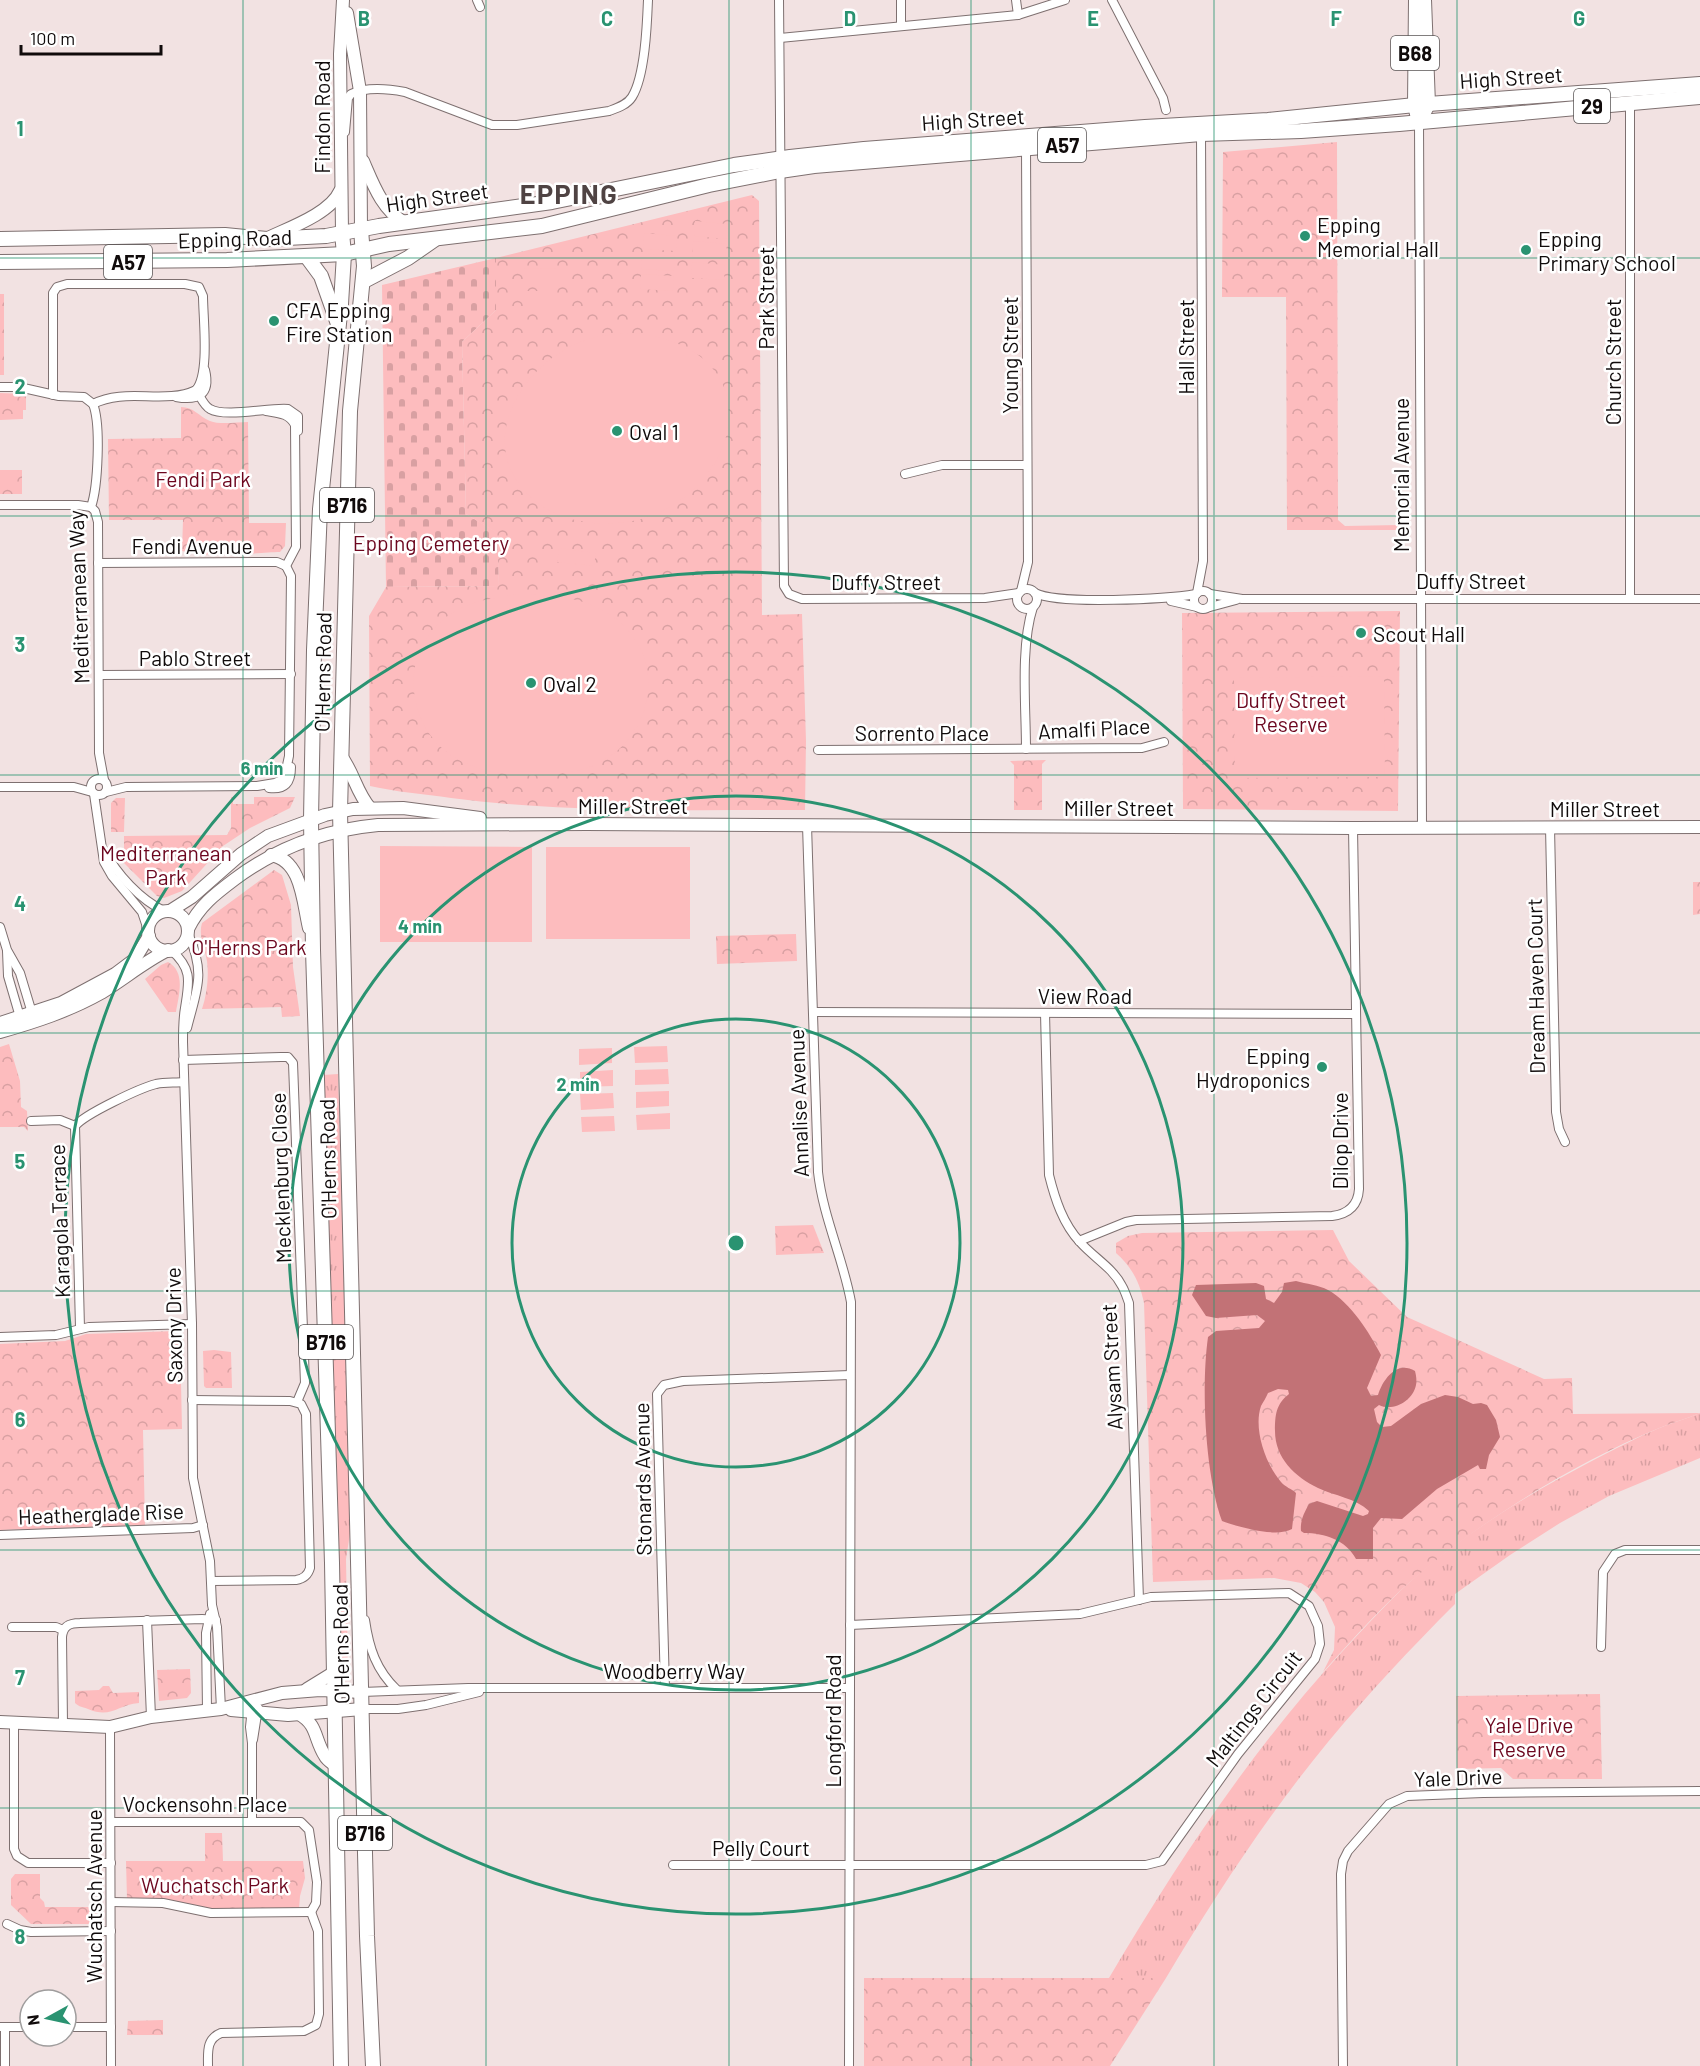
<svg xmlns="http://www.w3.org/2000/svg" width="1700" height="2066" font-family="Barlow,sans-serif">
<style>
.grass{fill:url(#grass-tufts)}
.cemetery{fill:url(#cemetery-stones)}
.park{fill:url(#park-crowns)}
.garden{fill:#fdbcbe}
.water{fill:#c27276}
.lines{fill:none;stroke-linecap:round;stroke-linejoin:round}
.street-casing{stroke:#7e7070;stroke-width:10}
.secondary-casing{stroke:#7e7070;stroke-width:14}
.primary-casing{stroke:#7e7070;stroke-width:16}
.street{stroke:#fff;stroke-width:8}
.secondary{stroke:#fff;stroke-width:12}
.primary{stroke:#fff;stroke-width:14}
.grid{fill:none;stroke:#2a9371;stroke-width:1.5;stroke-opacity:0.55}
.ring{fill:none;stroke:#2a9371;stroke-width:3}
.poi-dot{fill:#2a9371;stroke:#fff;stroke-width:2}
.labels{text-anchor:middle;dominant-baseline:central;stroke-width:5;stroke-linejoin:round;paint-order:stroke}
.shield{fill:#fff;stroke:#585454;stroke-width:1.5}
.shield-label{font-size:20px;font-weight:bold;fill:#100b0b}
.street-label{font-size:21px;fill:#100b0b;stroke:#fff}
.poi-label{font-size:21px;fill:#100b0b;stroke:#fff;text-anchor:start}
.park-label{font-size:21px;fill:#6c061e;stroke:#fff}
.district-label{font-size:27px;font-weight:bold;letter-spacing:1.5px;fill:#4f4343;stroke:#fff}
.grid-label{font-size:20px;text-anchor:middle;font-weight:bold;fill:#2a9371;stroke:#fff;stroke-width:5;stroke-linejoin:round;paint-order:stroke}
.centre{fill:#2a9371;stroke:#fff;stroke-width:3}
.ring-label{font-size:18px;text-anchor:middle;font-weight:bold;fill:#2a9371;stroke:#fff;stroke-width:5;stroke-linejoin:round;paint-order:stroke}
</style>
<defs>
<pattern id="grass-tufts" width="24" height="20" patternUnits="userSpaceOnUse" patternTransform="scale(1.5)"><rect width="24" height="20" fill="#fdbcbe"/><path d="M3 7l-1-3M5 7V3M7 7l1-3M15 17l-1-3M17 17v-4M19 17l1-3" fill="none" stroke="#d8a0a2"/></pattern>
<pattern id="cemetery-stones" width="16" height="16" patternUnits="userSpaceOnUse" patternTransform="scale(1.5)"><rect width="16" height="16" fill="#fdbcbe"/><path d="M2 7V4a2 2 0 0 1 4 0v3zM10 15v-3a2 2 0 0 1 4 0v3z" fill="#d8a0a2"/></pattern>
<pattern id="park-crowns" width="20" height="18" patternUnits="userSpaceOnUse" patternTransform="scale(1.5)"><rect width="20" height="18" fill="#fdbcbe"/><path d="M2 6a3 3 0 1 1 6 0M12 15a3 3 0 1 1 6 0" fill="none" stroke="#d8a0a2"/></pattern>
</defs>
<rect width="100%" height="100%" fill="#f2e2e2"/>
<!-- grass -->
<g class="grass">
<polygon points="338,1074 351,1527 346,1559 348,1673 344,1674 337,1668 323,1075"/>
<path d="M1700 1413V1458L1609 1496 1560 1523 1510 1555 1455 1594V1604C1411 1648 1368 1694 1328 1742 1267 1816 1215 1896 1166 1978H1109C1177 1863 1250 1752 1341 1653 1367 1625 1392 1597 1421 1572 1472 1529 1529 1494 1588 1463 1611 1451 1634 1439 1657 1429 1671 1423 1686 1419 1700 1413Z"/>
</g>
<!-- cemetery -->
<polygon class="cemetery" points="496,258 496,310 462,342 466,514 498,533 499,586 386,587 382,285"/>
<!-- park -->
<g class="park">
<polygon points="1337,142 1338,520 1345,526 1399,525 1399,530 1287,530 1286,297 1222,297 1223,152"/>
<path d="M752 195 759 201 762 615 802 614 806 741 805 810C687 810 568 813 451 798 424 794 396 792 370 786L369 616 386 587 499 586 497 533 466 514 462 342 496 310V258Z"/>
<rect x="0" y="294" width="4" height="81"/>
<polygon points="0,393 26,394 26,410 23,410 23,419 0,420"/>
<path d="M181 407C194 407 198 416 210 421 220 425 237 422 248 422L249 523H286L285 546 280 552C264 552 232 558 221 548L204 556 182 551 183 520H109L108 439 181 438Z"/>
<rect x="0" y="470" width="22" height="24"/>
<polygon points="1400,611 1398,811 1183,809 1182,613"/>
<polygon points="1046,760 1042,764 1042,810 1014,810 1014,765 1010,761"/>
<polygon points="231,797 233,797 233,804 254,804 254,797 295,797 290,808 250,828 223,846 182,891 164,898 157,896 123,862 116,850 124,850 124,836 227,835 231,828"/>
<polygon points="116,798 125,798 124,832 111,832 111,803"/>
<path d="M274 870 282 875 291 905 293 967 300 1016 282 1017 281 1007 202 1009C207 994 209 977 207 961 205 949 198 936 202 923Z"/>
<polygon points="1693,882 1700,882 1700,914 1693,915"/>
<polygon points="796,934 797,961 717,964 716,936"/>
<path d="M168 962C186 972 179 995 176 1012H168L145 979 161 965Z"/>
<polygon points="9,1044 20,1081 21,1107 27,1111 28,1131 24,1127 0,1127 0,1047"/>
<polygon points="813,1225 824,1253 776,1255 775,1226"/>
<path d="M1333 1230 1349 1261 1407 1317 1544 1379 1572 1378 1573 1414 1700 1413C1686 1419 1671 1423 1657 1429 1577 1462 1489 1516 1423 1571 1386 1601 1355 1637 1323 1672L1334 1650 1335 1627 1324 1602 1315 1592 1301 1583 1274 1578 1153 1582 1144 1303C1140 1283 1132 1267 1116 1253V1243L1128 1236 1142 1233Z"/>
<polygon points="176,1331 180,1336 182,1429 143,1430 145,1525 0,1530 0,1344 65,1341 86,1334"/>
<polygon points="214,1350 231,1352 232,1388 206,1388 204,1386 203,1351"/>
<polygon points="190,1669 191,1693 187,1698 159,1701 157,1670"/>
<path d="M103 1686H109L113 1693 139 1692V1703C117 1705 111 1719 88 1709 83 1707 79 1707 75 1703V1691L99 1690Z"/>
<polygon points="1600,1694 1602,1779 1513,1779 1501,1768 1457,1769 1456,1696"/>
<polygon points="205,1833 222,1833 223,1861 303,1861 305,1878 300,1896 299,1909 214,1910 170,1900 127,1899 126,1861 205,1861"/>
<polygon points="15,1874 40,1874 40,1898 44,1902 45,1907 96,1907 96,1920 91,1924 31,1924 11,1905 11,1879"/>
<polygon points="864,1978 1166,1978 1110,2066 864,2066"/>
<polygon points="163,2020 163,2035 127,2035 128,2021"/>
</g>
<!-- garden -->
<g class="garden">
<polygon points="695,221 728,224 727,239 694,236"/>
<polygon points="644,233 677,236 676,251 643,249"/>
<polygon points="693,241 727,244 725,259 692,257"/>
<polygon points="642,253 675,256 674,271 641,269"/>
<polygon points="692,262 725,265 724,280 691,278"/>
<polygon points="556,268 556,286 523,286 523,269"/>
<polygon points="641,274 674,276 673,291 640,289"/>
<rect x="523" y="291" width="33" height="15"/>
<path d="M635 333C802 353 722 543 586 522 557 518 531 504 515 478 485 427 526 368 573 345 593 336 614 333 635 333Z"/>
<polygon points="559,548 596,553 594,566 557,562"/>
<path d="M512 595C547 594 583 596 612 616 677 661 649 757 575 771 535 779 482 778 448 753 405 721 401 652 444 619 464 603 487 599 512 595Z"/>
<polygon points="1384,676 1385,777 1235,778 1234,678"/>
<polygon points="380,846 532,847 532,942 380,942"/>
<rect x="546" y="847" width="144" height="92"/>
<polygon points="667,1046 668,1062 635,1063 634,1047"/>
<polygon points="612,1048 612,1063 579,1065 579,1049"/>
<polygon points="668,1069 669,1084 635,1085 635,1070"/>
<polygon points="613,1070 613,1086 580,1087 580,1072"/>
<polygon points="669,1091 669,1106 636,1108 636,1092"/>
<polygon points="613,1093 614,1108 581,1110 580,1094"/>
<polygon points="670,1113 670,1129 637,1130 636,1115"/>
<polygon points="614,1116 615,1131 582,1132 581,1117"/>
</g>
<!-- water -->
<path class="water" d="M1296 1281C1306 1284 1319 1285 1328 1290 1351 1303 1369 1332 1381 1355L1367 1388 1371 1396 1378 1395C1383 1380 1396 1360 1415 1371 1416 1375 1417 1380 1416 1385 1413 1401 1393 1412 1379 1405L1374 1409 1377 1422 1382 1427 1391 1426 1421 1404 1445 1395 1458 1397 1473 1404 1481 1403 1487 1405 1496 1420 1500 1437 1489 1455 1486 1469H1480L1478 1465 1437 1489 1402 1519 1381 1518 1373 1528V1559H1356C1346 1540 1325 1533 1304 1533L1301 1531C1300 1521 1304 1513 1309 1504L1317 1501 1363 1516 1368 1514 1369 1511C1355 1498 1335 1496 1318 1488 1295 1477 1275 1458 1275 1431 1275 1415 1276 1404 1289 1394L1288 1390 1278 1389 1268 1393C1266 1398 1263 1402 1261 1406 1253 1429 1266 1465 1281 1482 1285 1487 1292 1489 1296 1493L1292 1529C1276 1538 1239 1527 1222 1521 1205 1474 1201 1387 1208 1337L1216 1331 1259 1328 1265 1321 1257 1315 1216 1318 1206 1316 1192 1295 1196 1285 1256 1283 1264 1286 1266 1299 1274 1303 1282 1292 1284 1283Z"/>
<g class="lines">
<!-- street casing -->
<g class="street-casing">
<g id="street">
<polyline points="477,0 480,7"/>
<polyline points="779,0 784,586 789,594 802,599 985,598 1019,593"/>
<polyline points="901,0 901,26"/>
<polyline points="1016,0 1018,15"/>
<polyline points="1112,0 1163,98 1166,110"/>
<polyline points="780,38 1018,15 1065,0"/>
<polyline points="1630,101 1630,598"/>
<polyline points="1419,122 1422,828"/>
<path d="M345 132 348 98 351 94C366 87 389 89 405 92L492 125H517L609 111C617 108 627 105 632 97 645 76 647 25 648 0"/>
<path d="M0 387H19L59 396 84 397 93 404C126 387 164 405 196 390"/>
<path d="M196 390C200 396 204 406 210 409 225 418 271 407 288 409L298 416V431"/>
<path d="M53 395V293L57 287 67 284H185L199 287 203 296C203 318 210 374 196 390"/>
<path d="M176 397C198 401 211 395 205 370"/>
<path d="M93 404C101 424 98 487 91 507L95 511 98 522 99 753 104 780"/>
<path d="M266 411C278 413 289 413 295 425L296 547 286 566"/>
<polyline points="905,474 942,465 1027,465"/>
<polyline points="0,505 78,505 91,507"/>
<polyline points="98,563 268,562 277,562 286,566"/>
<circle cx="1027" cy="599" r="10"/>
<circle cx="1203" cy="600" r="9"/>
<polyline points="1021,591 1028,562 1026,149"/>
<path d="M1035 593C1059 605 1167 599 1196 594"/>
<polyline points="1197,593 1203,561 1201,134"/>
<polyline points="1210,594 1242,599 1700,599"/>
<polyline points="1171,601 1197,607"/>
<polyline points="1210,607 1236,600"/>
<polyline points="99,675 291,674"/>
<path d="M1026 749C1026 706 1020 647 1033 607"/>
<polyline points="818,750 1142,748 1164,742"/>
<circle cx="99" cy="787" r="8"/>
<polyline points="0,787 74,787 92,792"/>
<path d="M269 788C285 790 291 783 291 767"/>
<polyline points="106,792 126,787 257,786 275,783 284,779 289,756 291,576 286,566"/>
<polyline points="94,794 104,862 112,876 142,912 148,930"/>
<path d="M807 825 818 1172C823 1217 843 1258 851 1302L849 2066"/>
<polyline points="1550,827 1556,1112 1559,1129 1565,1142"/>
<path d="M105 851C116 874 141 900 164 911"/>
<polyline points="0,927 7,950 20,973 32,1013"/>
<path d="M171 950C193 969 189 982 185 1008 183 1019 183 1030 183 1042L192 1324 193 1478 210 1561 212 1605 217 1627 221 1709"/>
<polyline points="7,951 8,976 20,1017"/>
<polyline points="813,1012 1356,1014"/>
<path d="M1045 1013 1049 1175C1055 1199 1063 1224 1080 1242 1093 1257 1113 1268 1122 1286 1125 1291 1127 1298 1129 1303L1139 1600"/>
<path d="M187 1028C197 988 206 975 188 933"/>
<polyline points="183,1060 281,1057 288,1057 293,1063 305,1383 297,1402"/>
<polyline points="31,1121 60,1120 75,1126"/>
<path d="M1079 1241 1126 1222 1136 1220 1332 1216C1348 1214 1358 1206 1359 1189L1353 828"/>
<path d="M80 1328 75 1126C85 1114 140 1088 156 1084 165 1082 175 1083 184 1082"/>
<polyline points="0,1337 56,1335 89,1327 192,1324"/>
<path d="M192 1400 290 1401 301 1404 306 1414 310 1568C308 1575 303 1579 296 1580L212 1581"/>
<polyline points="0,1535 193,1528 203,1525"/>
<polyline points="147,1620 151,1717"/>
<path d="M365 1620C369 1648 376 1670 397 1690"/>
<polyline points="12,1627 56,1627 63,1630"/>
<polyline points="1601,1647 1603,1572 1615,1554 1625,1550 1700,1550"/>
<polyline points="665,1688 657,1394 664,1385 683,1381 850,1375"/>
<polyline points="362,1692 468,1688 850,1688"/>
<polyline points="362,1709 398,1709 426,1705 479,1692"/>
<polyline points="207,1710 206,1633 210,1614"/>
<polyline points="14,1723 14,1849 17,1856 28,1863 111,1863"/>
<path d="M63 1724 62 1637C63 1626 69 1623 80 1623L202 1619 216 1620"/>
<polyline points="110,1727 111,2066"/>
<polyline points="253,1740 258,1708"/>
<polyline points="252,1821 252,1743 250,1727 252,1708"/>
<polyline points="111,1822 301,1822 309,1830 317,1882 316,1903 311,1912"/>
<polyline points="673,1865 1146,1865 1162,1861 1238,1754 1315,1659 1320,1644 1318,1626 1309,1606 1289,1593 1151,1597 1080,1614 850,1625"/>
<polyline points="111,1902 163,1903 211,1913 311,1912"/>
<polyline points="7,1924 20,1930 31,1932 111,1931"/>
<polyline points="0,2027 30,2027"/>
<polyline points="5,2027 5,2066"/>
<polyline points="66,2027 111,2027"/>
<path d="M208 2066C208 2052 206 2039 221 2033L304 2031 316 2025 319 2014 318 1931 311 1912"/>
<polyline points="1343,2066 1341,1874 1343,1861 1348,1851 1389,1804 1407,1796 1483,1793 1700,1791"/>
</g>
</g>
<!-- secondary casing -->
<g class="secondary-casing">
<g id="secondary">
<polyline points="347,13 360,91 361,230"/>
<path d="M363 161C373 184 382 210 405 223"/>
<polyline points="342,233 340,54 343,0"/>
<path d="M268 238C289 228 331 213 340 191"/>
<path d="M341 756C354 773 356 792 370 808"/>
<path d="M271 855C302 860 303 903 309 928"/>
<polyline points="170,911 192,897 241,854 268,836 325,815 353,809 403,808 480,818"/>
<circle cx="168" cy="931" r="20"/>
<path d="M188 929C199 906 215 894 235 879 278 847 324 830 378 825L586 824 1353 828 1700 827"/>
<polyline points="0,1023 61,1003 115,974 135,959 149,936"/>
<path d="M0 1032C35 1022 69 1011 101 993 124 979 144 962 168 950"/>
<polyline points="307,1689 333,1673"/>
<polyline points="231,1710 288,1715 362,1709"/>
<path d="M299 1714C318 1725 314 1739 325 1756 327 1760 332 1763 336 1766"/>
<polyline points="0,1722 110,1727 151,1717 221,1709 282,1693 320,1690 362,1692"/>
</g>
</g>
<!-- primary casing -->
<g class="primary-casing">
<g id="primary">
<polyline points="1416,0 1415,105 1417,114"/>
<polyline points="1424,112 1428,104 1424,0"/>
<polyline points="361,230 364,266 350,411 340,812 367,1936 373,2066"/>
<polyline points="0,239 225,235 267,239 326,236 379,226 552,202 734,165 790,157 864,149 1145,127 1268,120 1415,105 1700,84"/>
<polyline points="307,257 321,276 338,324"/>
<polyline points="0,262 227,260 344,254 389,244 542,226 709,185 780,171 814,166 1201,134 1301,131 1399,124 1700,97"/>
<polyline points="364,281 408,258 434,240"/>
<polyline points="341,2066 332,1563 313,950 311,820 314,650 320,509 341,304 344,254 342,233"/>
</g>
</g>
<!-- street -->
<use href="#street" class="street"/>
<!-- secondary -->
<use href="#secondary" class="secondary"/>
<!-- primary -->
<use href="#primary" class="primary"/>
</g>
<!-- grid -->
<path class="grid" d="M243 0V2066M486 0V2066M729 0V2066M971 0V2066M1214 0V2066M1457 0V2066M0 258H1700M0 516H1700M0 775H1700M0 1033H1700M0 1291H1700M0 1550H1700M0 1808H1700"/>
<!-- distance rings -->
<g class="ring">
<circle cx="736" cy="1243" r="224"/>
<circle cx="736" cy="1243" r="447"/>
<circle cx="736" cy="1243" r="671"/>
</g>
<!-- markers -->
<g class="poi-dot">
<circle cx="1305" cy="236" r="6"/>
<circle cx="1526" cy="250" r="6"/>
<circle cx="274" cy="321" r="6"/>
<circle cx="617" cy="431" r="6"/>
<circle cx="1361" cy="633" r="6"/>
<circle cx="531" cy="683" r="6"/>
<circle cx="1322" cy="1067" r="6"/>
</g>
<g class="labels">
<!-- shield labels -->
<g class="shield">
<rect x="1391" y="36" width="48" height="34" rx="4.5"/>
<rect x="1574" y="89" width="36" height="34" rx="4.5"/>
<rect x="1038" y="128" width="48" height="34" rx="4.5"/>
<rect x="104" y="245" width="48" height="34" rx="4.5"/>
<rect x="320" y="488" width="54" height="34" rx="4.5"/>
<rect x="299" y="1325" width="54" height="34" rx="4.5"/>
<rect x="338" y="1816" width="54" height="34" rx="4.5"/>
</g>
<g class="shield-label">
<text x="1415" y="53">B68</text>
<text x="1592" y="106">29</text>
<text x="1062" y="145">A57</text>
<text x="128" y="262">A57</text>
<text x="347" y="505">B716</text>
<text x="326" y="1342">B716</text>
<text x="365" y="1833">B716</text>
</g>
<!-- street labels -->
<g class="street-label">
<text transform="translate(1511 77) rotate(-4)">High Street</text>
<text transform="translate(321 117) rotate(-90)">Findon Road</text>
<text transform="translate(973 119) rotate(-4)">High Street</text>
<text transform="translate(437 197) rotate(-8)">High Street</text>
<text transform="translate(235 238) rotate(-2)">Epping Road</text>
<text transform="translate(765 298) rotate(-90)">Park Street</text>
<text transform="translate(1185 347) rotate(-90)">Hall Street</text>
<text transform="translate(1009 355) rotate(-90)">Young Street</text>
<text transform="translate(1612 362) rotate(-90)">Church Street</text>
<text transform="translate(1400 475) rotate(-90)">Memorial Avenue</text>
<text x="192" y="545">Fendi Avenue</text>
<text x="1471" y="580">Duffy Street</text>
<text x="886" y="581">Duffy Street</text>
<text transform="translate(78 597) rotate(-92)">Mediterranean Way</text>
<text x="195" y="657">Pablo Street</text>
<text transform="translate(322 672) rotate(-89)">O'Herns Road</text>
<text transform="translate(1094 728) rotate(-3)">Amalfi Place</text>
<text x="922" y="732">Sorrento Place</text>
<text x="633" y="805">Miller Street</text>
<text x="1119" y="807">Miller Street</text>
<text x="1605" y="808">Miller Street</text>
<text transform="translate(1535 986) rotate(-91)">Dream Haven Court</text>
<text x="1085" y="995">View Road</text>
<text transform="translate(798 1103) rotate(-92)">Annalise Avenue</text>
<text transform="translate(1339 1141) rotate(-90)">Dilop Drive</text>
<text transform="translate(327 1159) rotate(-91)">O'Herns Road</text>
<text transform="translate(280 1178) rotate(-92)">Mecklenburg Close</text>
<text transform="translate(59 1221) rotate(-92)">Karagola Terrace</text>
<text transform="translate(173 1325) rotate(-91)">Saxony Drive</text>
<text transform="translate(1111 1367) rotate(-93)">Alysam Street</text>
<text transform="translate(642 1479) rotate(-91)">Stonards Avenue</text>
<text transform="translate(101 1513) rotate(-2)">Heatherglade Rise</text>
<text transform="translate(340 1644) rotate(-91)">O'Herns Road</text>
<text x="674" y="1670">Woodberry Way</text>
<text transform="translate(1253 1708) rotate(-52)">Maltings Circuit</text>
<text transform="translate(832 1721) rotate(-90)">Longford Road</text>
<text transform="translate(1458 1777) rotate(-2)">Yale Drive</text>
<text x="205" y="1803">Vockensohn Place</text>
<text x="761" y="1847">Pelly Court</text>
<text transform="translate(93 1896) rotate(-90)">Wuchatsch Avenue</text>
</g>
<!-- poi labels -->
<g class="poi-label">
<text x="1317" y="224">Epping<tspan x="1317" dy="24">Memorial Hall</tspan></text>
<text x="1538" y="238">Epping<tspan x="1538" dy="24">Primary School</tspan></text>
<text x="286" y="309">CFA Epping<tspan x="286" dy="24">Fire Station</tspan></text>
<text x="629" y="431">Oval 1</text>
<text x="1373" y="633">Scout Hall</text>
<text x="543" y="683">Oval 2</text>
<text x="1310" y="1055" text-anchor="end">Epping<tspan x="1310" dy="24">Hydroponics</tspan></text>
</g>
<!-- park labels -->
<g class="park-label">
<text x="203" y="478">Fendi Park</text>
<text x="431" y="542">Epping Cemetery</text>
<text x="1291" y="699">Duffy Street<tspan x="1291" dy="24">Reserve</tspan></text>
<text x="166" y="852">Mediterranean<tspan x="166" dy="24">Park</tspan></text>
<text x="249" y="946">O'Herns Park</text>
<text x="1529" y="1724">Yale Drive<tspan x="1529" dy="24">Reserve</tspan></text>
<text x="215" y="1884">Wuchatsch Park</text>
</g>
<!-- district labels -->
<g class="district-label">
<text x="569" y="193">EPPING</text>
</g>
</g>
<g class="grid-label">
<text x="364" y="26">B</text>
<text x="607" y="26">C</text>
<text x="850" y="26">D</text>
<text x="1093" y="26">E</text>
<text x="1336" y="26">F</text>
<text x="1579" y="26">G</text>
<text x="20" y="136">1</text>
<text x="20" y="394">2</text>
<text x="20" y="652">3</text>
<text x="20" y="911">4</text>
<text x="20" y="1169">5</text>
<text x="20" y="1427">6</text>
<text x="20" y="1685">7</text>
<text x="20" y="1944">8</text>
</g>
<circle cx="736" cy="1243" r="9" class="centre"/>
<g class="ring-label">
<text x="262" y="775">6 min</text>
<text x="420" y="933">4 min</text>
<text x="578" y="1091">2 min</text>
</g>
<!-- north arrow -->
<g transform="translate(48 2018) rotate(262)"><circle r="28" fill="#ffffff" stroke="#9f9d9d" stroke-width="1.5"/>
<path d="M0-4.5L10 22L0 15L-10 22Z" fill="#2a9371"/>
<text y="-9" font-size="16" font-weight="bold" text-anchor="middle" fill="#100b0b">N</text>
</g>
<!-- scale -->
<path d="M21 45v9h140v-9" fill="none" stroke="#100b0b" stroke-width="3"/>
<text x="30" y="45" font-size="18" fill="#100b0b" stroke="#ffffff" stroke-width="4.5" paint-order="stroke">100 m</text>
</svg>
